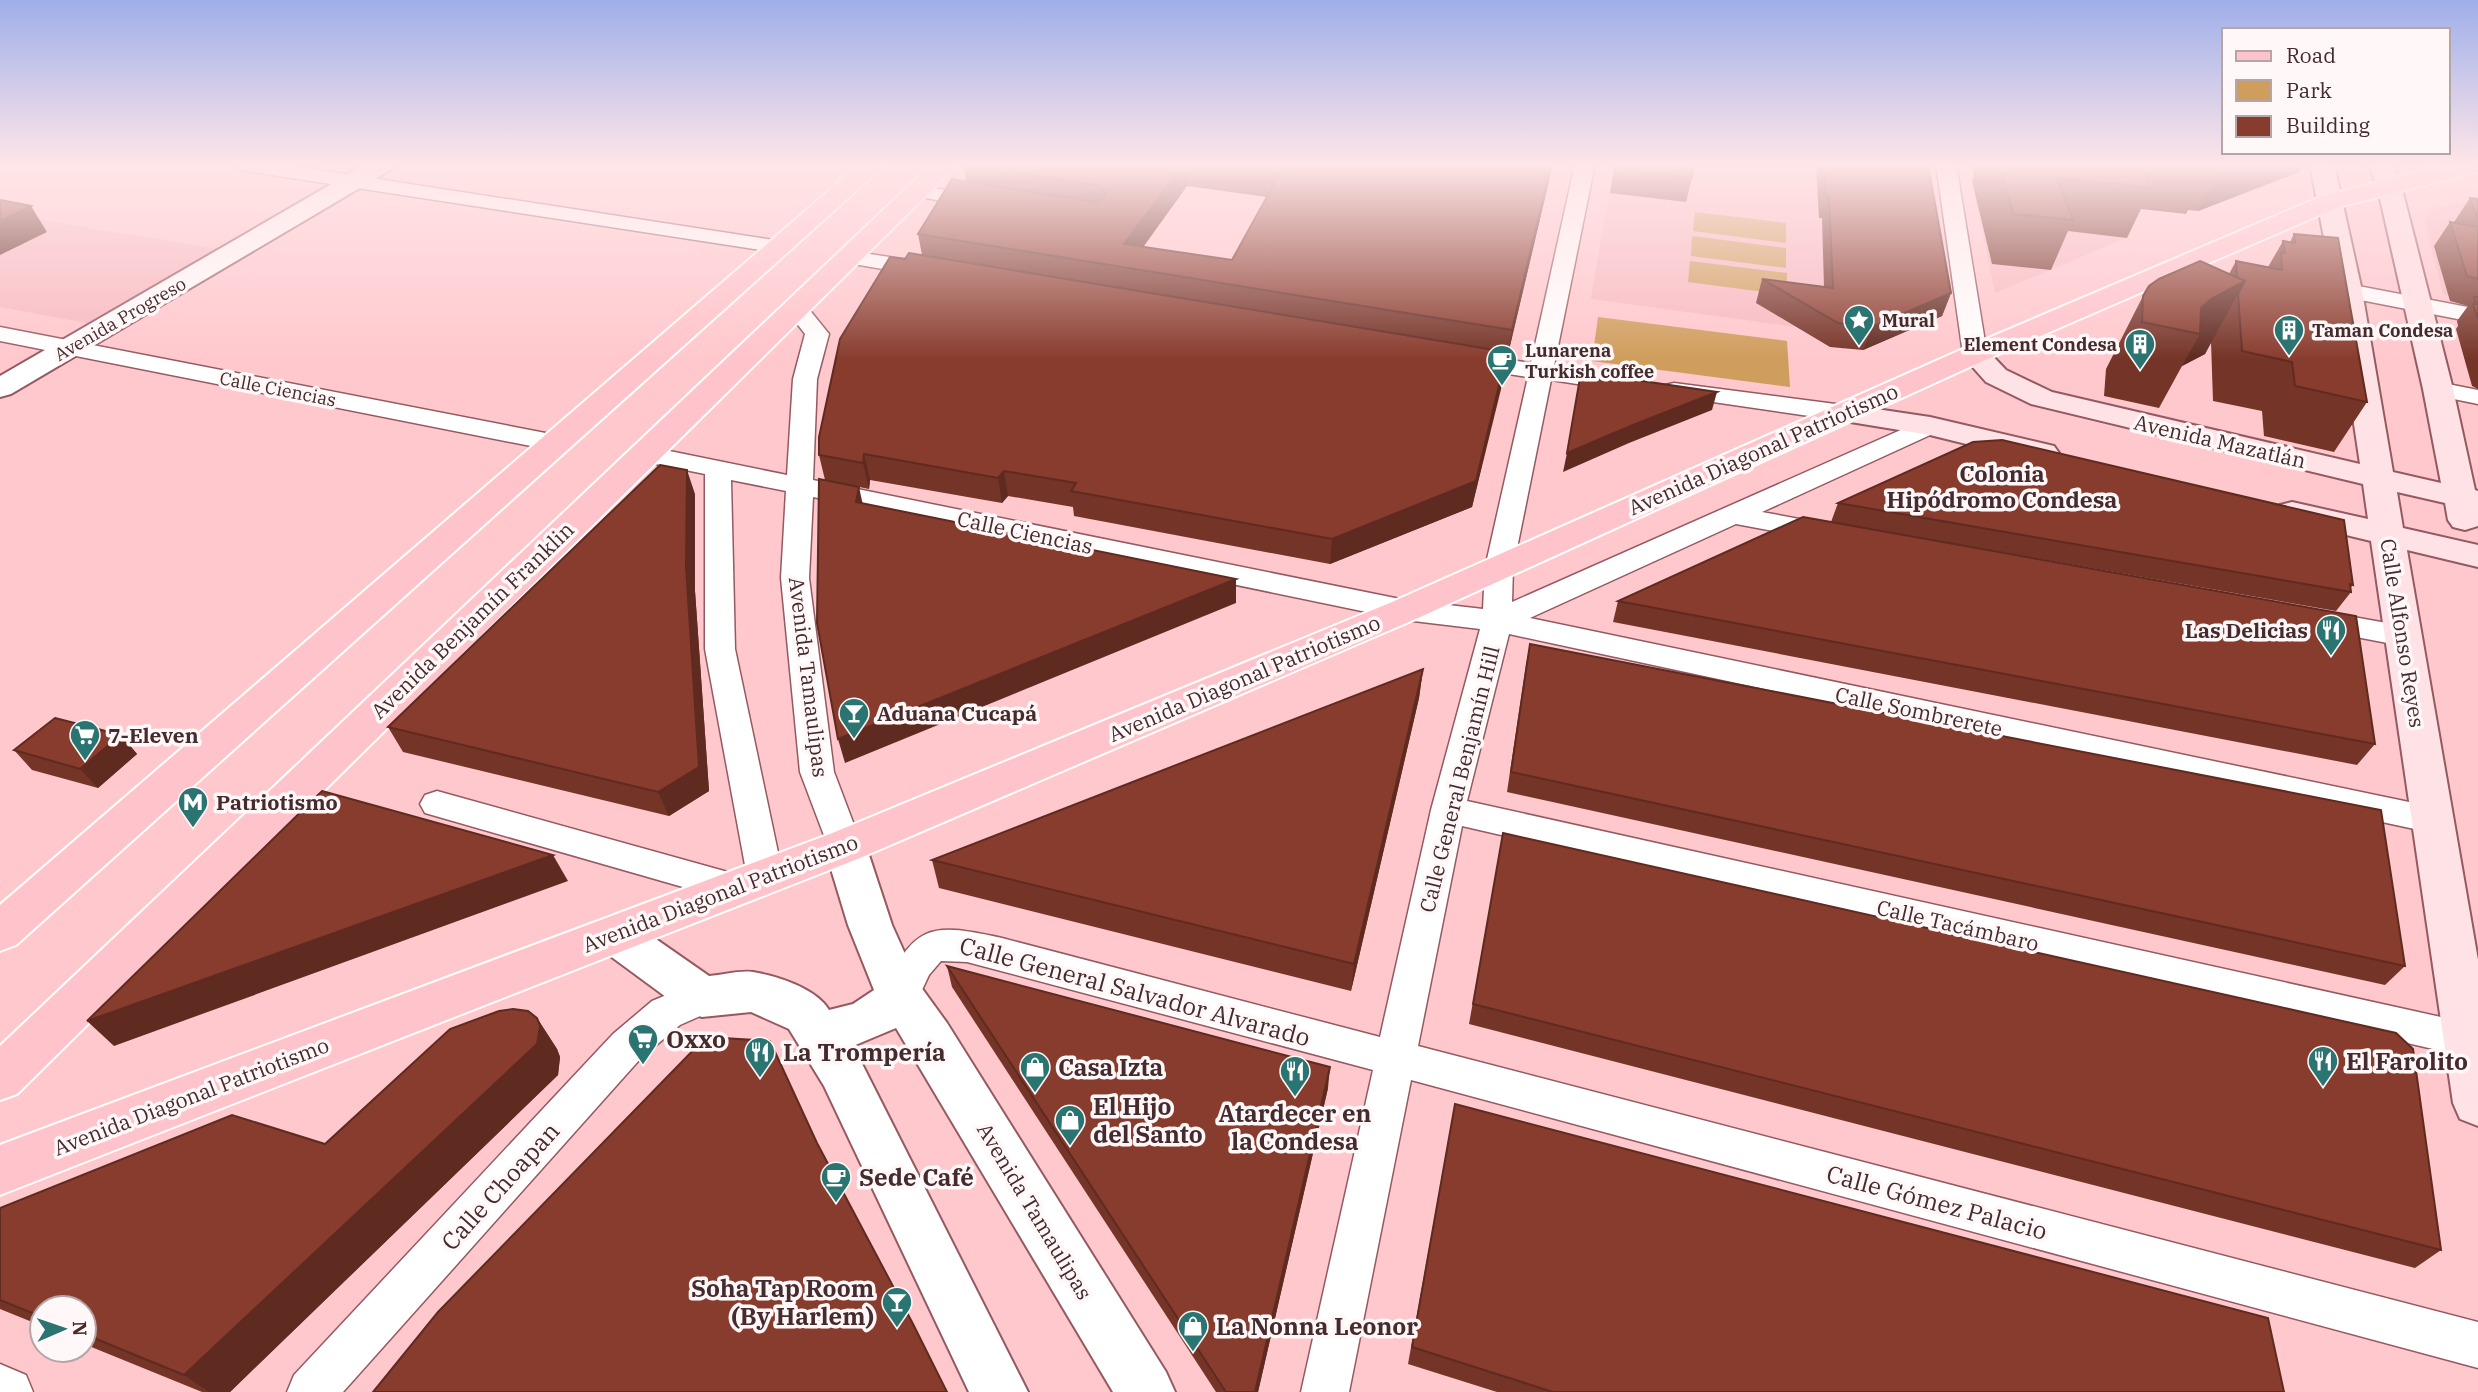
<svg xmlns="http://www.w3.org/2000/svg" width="2478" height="1392" font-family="'IBM Plex Serif',serif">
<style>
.built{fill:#f7bac0}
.green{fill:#cf9d5c}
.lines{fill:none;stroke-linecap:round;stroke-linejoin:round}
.minor-casing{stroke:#945961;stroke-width:3}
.tertiary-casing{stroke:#945961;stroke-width:4}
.secondary-casing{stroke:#945961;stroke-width:4}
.primary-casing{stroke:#fff;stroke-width:4}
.minor{fill:#fff;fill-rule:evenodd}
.tertiary{fill:#fff;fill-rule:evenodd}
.secondary{fill:#ffe2e5;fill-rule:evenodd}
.primary{fill:#ffc4cb;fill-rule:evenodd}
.wall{fill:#753428;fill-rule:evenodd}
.shaded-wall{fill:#5f2a20}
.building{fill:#883c2e;stroke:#5f2a20;stroke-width:2}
.labels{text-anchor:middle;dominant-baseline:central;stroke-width:7;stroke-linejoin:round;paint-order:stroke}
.far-street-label{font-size:18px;fill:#452b2e;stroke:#fff7f8}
.far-poi-label{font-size:18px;font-weight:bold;fill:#452b2e;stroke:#fff7f8;text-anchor:start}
.street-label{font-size:21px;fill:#452b2e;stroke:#fff7f8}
.poi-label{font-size:21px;font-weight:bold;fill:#452b2e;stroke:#fff7f8;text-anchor:start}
.neighbourhood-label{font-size:23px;font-weight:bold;fill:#452b2e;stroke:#fff7f8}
.near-street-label{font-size:24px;fill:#452b2e;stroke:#fff7f8}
.near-poi-label{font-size:24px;font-weight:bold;fill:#452b2e;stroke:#fff7f8;text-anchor:start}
</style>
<rect width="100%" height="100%" fill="#ffc8cd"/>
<!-- built -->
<g class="built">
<polygon points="1614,164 1918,164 1846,347 1843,349 1823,343 1826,337 1825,331 1591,299"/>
<polygon points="1972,183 2113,199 2127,238 1995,293"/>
<polygon points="2478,198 2478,300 2443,294 2424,219 2430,210"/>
<polygon points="0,212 76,226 219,249 92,324 0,307"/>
</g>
<!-- green -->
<g class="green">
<polygon points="1695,212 1786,223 1786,243 1693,231"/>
<polygon points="1692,236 1786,248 1786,268 1691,256"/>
<polygon points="1690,261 1787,273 1787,295 1688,282"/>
<polygon points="1598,317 1787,341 1790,387 1592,361"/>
</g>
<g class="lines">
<!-- minor casing -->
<g class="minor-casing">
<g id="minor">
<polygon points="231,164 280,164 780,241 788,242 791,247 788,252 780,253 240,170"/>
<path d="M1575 164H1595L1554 366 1623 377 1632 379 1635 384 1632 389 1623 391 1551 380 1513 568 1512 602 1921 421 1930 418 1939 421 1943 426 1939 431 1762 512 1837 526 1841 532 1837 538 1827 541 1736 524 1530 618 2433 807 2445 811 2450 820 2445 829 2433 833 1509 634 1467 801 2468 1023 2478 1026V1054L2468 1057 1462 826 1418 1046 2478 1322V1368L1411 1080 1349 1392H1301L1373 1070 967 962 941 961 929 975 914 1007 900 1011 886 1007 881 995C914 926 926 921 1002 938L1380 1037 1431 810 1480 629 1405 620 813 497 809 578 834 772 862 846 857 856 845 860 833 856 828 846 800 772 781 578 786 491 731 480 735 649 783 876 778 886 765 890 752 886 747 876 705 649V474L636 460 632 454 636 448 645 446 787 475 793 379 805 334 785 308 788 303H804L829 334 817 379 813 480 1405 600 1483 609 1485 568 1528 377 1463 367 1455 365 1451 360 1455 355 1463 353 1531 363Z"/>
<polygon points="1936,164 1956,164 1987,354 1983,359 1967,359 1963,354"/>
<polygon points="918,185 982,197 989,199 992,203 989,207 982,209 911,195 908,191 911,187"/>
<polygon points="850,251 929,263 937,265 940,270 937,275 929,277 842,262 839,257 842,252"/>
<polygon points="2348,284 2478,309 2478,323 2340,296 2337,291 2340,286"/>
<polygon points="0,327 556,435 565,438 569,443 565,448 556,451 0,341"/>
<polygon points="2438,382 2478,390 2478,404 2429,394 2426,389 2429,384"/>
<polygon points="1674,383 1843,405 1852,408 1856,413 1852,418 1843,421 1665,395 1662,390 1665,385"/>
<polygon points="2315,610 2403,626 2414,629 2418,636 2414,643 2403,646 2304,627 2300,620 2304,613"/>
<polygon points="437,791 735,874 748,878 753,888 748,898 735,902 425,813 420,804 425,795"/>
<polygon points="702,980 716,985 721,997 716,1009 680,1025 641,1058 343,1392 287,1392 294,1375 613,1034 652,1001"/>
<polygon points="0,1364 26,1375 33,1392 0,1392"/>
</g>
</g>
<!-- tertiary casing -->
<g class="tertiary-casing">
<g id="tertiary">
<polygon points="366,164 396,164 392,169 11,394 0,397 0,376"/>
<path d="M845 829 860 834 866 846 892 925 918 983 947 1023 1166 1372 1175 1392H1113L896 1028 853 1046 1028 1392H969L824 1086 789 1029 751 1012 702 1017 685 1011 598 947 591 934 598 921 614 915 630 921 709 976C723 975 739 970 753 972 777 976 816 988 829 1010L853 1004 874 990 848 925 824 846 830 834Z"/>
</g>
</g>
<!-- secondary casing -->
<g class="secondary-casing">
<g id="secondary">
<polygon points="2310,164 2334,164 2362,291 2393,472 2441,483 2423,389 2377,185 2368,164 2392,164 2401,185 2453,389 2475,490 2478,491 2478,526 2465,530 2453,527 2448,520 2445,503 2397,492 2403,528 2478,545 2478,567 2407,550 2478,960 2478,1126 2460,1119 2453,1103 2371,541 2280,519 2275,512 2280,505 2292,502 2368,519 2363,484 2031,404 1986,382 1961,354 1965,348 1975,345 1985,348 2006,370 2052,392 2360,464 2334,291"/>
<polygon points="1843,404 1930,417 2054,446 2059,453 2054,460 2043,463 1930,435 1832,419 1828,413 1832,407"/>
</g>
</g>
<!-- primary casing -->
<g class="primary-casing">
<g id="primary">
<polygon points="860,164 886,164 16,945 0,951 0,905"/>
<polygon points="932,164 958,164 17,1094 0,1100 0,1046"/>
<polygon points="2449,164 2478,164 2478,172 2338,207 1985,360 1418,618 860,858 0,1195 0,1145 830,834 1392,602 1965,348 2320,197"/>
</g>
</g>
<!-- minor -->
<use href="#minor" class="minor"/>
<!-- tertiary -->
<use href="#tertiary" class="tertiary"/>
<!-- secondary -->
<use href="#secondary" class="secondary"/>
<!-- primary -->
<use href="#primary" class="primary"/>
</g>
<!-- wall -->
<g class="wall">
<path d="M964 164H1553L1472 507 1330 564 1074 516 1073 507 1008 496 1002 503 870 480 869 489 825 480 819 455 905 259 922 255 918 234 966 181ZM1187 186 1267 197 1232 260 1143 247Z"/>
<polygon points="1615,164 1692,178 1686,202 1610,193"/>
<polygon points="1816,164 1928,164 1951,293 1942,316 1863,350 1830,347 1756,303 1762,279 1824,287 1822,218 1819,218"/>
<polygon points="1972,164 2303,164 2299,172 2198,211 2188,210 2186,214 2141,209 2127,238 2068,231 2051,270 1992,264 1972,181 1974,175"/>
<polygon points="2470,198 2478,199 2478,389 2472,386 2456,329 2458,326 2457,321 2468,306 2450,301 2434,246 2450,222 2455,223 2454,222"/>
<polygon points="2294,234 2367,402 2334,452 2264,436 2262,411 2213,401 2211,342 2205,354 2182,366 2159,408 2104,396 2106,369 2143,296 2229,274 2236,261 2268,267 2283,241 2290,242"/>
<polygon points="695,494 695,591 709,791 669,816 403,752 388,727"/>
<polygon points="1838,503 2353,585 2350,588 2351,592 2336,611 1831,522"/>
<polygon points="1618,601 2375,744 2357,765 1613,622"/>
<polygon points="1530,644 2405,966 2385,985 1507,792 1526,664"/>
<polygon points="1423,669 1419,698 1351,991 939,888 932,860"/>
<polygon points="121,735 137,754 98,788 32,770 14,750"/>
<polygon points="1503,833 2441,1250 2415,1268 1469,1024"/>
<polygon points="947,966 1328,1088 1258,1392 1216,1392 952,987"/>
<polygon points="537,1018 557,1049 560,1057 558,1075 230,1392 202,1392 84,1344 84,1308 42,1308 42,1326 0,1309 0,1208 325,1144"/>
<polygon points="1455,1104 2284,1392 1497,1392 1408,1364"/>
</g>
<!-- shaded-wall -->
<g class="shaded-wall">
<polygon points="1184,164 1187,164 1187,186 1128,268 1124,244"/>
<polygon points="1551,164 1553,164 1507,358 1512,330"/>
<polygon points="2222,164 2303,164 2299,172 2198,211"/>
<polygon points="31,206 47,232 0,255 0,221"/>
<polygon points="2245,281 2205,354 2182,366 2200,334 2193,332 2211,299"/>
<polygon points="1951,293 1942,316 1863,350 1872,327"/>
<polygon points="2211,299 2193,332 2201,308"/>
<polygon points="1507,352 1504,377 1472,507 1330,564 1332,539"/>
<polygon points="1717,392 1712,410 1629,443 1563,472 1567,453 1633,425"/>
<polygon points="864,454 870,480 869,489 863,463"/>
<polygon points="687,470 695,494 695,591 709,791 669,816 658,792 686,567"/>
<polygon points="1004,471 1008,496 1002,503 998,478"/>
<polygon points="859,487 864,510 856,502"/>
<polygon points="1236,579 1236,603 845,763 838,739"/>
<polygon points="1423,669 1419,698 1351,991 1354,964"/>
<polygon points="121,735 137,754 98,788 80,769"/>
<polygon points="553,855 568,881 114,1046 87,1021"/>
<polygon points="537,1018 557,1049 560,1057 558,1075 230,1392 209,1392 184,1375"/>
<polygon points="1330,1067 1328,1088 1258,1392 1255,1392"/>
</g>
<!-- building -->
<g class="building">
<polygon points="1184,164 1124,244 1232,260 1280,173 1213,164 1551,164 1512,330 918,234 952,179 1094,202 1103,199 1106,192 1095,185 964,164"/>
<polygon points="1615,164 1693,164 1692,178 1614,169"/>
<polygon points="1824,164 1928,164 1951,293 1872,327 1838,323 1762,279 1833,288 1829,196 1826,195"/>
<polygon points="1999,164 2141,164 2151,188 2057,178 2073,220 2013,214"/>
<polygon points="2470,198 2478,199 2478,220"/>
<polygon points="0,200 31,206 0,221"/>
<polygon points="2450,222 2478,227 2478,279 2467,276"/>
<polygon points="2294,234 2338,238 2367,402 2295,386 2292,362 2242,351 2238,294 2245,281 2237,278 2236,261 2282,270 2281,252 2285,253 2283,241 2295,243"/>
<polygon points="909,253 1507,352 1476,481 1332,539 1071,491 1076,483 1004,471 998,478 864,454 863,463 819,455 819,437 840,339 890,257 905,259"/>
<polygon points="2200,261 2245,281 2211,299 2201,308 2200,334 2142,322 2143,296 2149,286 2159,279"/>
<polygon points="2474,297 2478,297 2478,319 2473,304 2476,304"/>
<polygon points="1581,372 1717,392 1633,425 1567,453"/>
<polygon points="2002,440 2344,520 2353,585 2350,584 2351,592 1838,503 1973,442"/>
<polygon points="660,465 687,470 686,567 699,767 658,792 388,727"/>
<polygon points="819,479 859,487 856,502 1236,579 838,739 817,623"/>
<polygon points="1803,517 2356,616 2375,744 1618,601"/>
<polygon points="1530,644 2381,810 2405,966 1511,772"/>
<polygon points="1423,669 1354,964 932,860"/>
<polygon points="55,718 121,735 80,769 14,750"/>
<polygon points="322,791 553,855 87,1021"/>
<polygon points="1503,833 2396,1033 2413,1049 2441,1250 1473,1004"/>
<polygon points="947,966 1330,1067 1255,1392 1226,1392"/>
<polygon points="513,1009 528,1011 537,1018 540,1026 537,1044 184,1375 84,1334 84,1308 42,1308 42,1317 0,1300 0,1208 232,1115 325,1144 450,1029 499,1011"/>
<polygon points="706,1037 770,1041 817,1143 912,1322 947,1392 373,1392 438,1312"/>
<polygon points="1455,1104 2268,1318 2284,1392 1553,1392 1412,1347"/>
</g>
<!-- sky -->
<linearGradient id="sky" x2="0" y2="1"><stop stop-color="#9fafea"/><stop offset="0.46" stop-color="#ffe6e8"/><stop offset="1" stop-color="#ffe6e8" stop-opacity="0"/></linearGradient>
<rect width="2478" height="359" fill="url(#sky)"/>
<!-- icons -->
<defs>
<g id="sight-pin" transform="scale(1.575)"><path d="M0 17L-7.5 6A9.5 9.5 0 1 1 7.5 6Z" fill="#2a7471" stroke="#fff7f8"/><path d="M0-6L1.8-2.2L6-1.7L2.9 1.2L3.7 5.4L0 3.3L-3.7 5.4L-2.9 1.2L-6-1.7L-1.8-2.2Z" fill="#fff"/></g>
<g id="building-pin" transform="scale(1.575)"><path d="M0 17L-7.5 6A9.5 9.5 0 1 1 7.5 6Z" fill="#2a7471" stroke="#fff7f8"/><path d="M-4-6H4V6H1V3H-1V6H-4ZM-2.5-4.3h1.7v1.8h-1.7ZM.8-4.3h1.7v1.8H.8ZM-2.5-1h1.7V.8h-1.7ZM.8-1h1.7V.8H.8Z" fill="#fff"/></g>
<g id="cafe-pin" transform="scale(1.575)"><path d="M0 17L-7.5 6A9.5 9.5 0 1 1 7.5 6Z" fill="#2a7471" stroke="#fff7f8"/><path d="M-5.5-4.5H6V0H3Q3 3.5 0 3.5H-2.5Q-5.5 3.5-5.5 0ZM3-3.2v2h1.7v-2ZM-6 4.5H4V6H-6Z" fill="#fff"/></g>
<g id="restaurant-pin" transform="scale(1.575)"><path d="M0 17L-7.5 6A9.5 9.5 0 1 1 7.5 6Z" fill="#2a7471" stroke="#fff7f8"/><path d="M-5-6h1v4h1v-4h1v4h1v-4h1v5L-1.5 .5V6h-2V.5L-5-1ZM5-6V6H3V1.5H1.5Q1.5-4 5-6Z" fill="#fff"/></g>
<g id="bar-pin" transform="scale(1.575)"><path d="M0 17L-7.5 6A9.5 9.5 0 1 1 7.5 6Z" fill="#2a7471" stroke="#fff7f8"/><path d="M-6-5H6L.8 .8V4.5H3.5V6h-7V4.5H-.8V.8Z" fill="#fff"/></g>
<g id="supermarket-pin" transform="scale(1.575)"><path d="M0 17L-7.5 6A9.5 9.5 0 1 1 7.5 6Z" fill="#2a7471" stroke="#fff7f8"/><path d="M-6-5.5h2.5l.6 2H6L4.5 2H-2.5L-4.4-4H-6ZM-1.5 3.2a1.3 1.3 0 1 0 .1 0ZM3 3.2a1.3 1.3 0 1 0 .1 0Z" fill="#fff"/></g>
<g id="metro-pin" transform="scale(1.575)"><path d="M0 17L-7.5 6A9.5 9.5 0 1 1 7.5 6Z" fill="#2a7471" stroke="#fff7f8"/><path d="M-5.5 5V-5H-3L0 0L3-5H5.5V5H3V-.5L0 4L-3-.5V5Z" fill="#fff"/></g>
<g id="shop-pin" transform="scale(1.575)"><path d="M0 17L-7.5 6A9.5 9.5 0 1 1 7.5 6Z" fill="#2a7471" stroke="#fff7f8"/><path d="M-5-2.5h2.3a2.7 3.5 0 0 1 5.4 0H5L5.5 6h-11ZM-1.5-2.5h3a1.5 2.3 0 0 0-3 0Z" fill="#fff"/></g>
</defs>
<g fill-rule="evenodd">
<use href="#sight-pin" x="1859" y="320"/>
<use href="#building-pin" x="2289" y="330"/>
<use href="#building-pin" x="2140" y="344"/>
<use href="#cafe-pin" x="1502" y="360"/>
<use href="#restaurant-pin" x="2331" y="630"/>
<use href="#bar-pin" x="854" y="713"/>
<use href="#supermarket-pin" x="85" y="735"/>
<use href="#metro-pin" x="193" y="802"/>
<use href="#supermarket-pin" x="643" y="1039"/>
<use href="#restaurant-pin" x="760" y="1052"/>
<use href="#restaurant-pin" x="2323" y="1061"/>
<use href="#shop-pin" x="1035" y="1067"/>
<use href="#restaurant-pin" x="1295" y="1071"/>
<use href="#shop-pin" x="1070" y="1120"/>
<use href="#cafe-pin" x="836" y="1177"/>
<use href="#bar-pin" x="897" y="1302"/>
<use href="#shop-pin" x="1193" y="1326"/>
</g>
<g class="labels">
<!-- far-street labels -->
<g class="far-street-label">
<text transform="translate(120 319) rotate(-30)">Avenida Progreso</text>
<text transform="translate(278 389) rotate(11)">Calle Ciencias</text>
</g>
<!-- far-poi labels -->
<g class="far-poi-label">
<text x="1882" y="320">Mural</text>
<text x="2312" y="330">Taman Condesa</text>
<text x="2117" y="344" text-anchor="end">Element Condesa</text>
<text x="1525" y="350">Lunarena<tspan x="1525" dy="21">Turkish coffee</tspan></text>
</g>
<!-- street labels -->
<g class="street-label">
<text transform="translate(2220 441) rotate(13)">Avenida Mazatlán</text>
<text transform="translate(1763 449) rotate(-24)">Avenida Diagonal Patriotismo</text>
<text transform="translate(1025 532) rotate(12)">Calle Ciencias</text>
<text transform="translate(472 620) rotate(-44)">Avenida Benjamín Franklin</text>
<text transform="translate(2403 633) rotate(81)">Calle Alfonso Reyes</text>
<text transform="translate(809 677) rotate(83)">Avenida Tamaulipas</text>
<text transform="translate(1244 678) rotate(-23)">Avenida Diagonal Patriotismo</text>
<text transform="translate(1919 711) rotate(12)">Calle Sombrerete</text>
<text transform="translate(1459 779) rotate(-76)">Calle General Benjamín Hill</text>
<text transform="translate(720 893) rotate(-21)">Avenida Diagonal Patriotismo</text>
<text transform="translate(1958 925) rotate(13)">Calle Tacámbaro</text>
<text transform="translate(191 1096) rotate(-21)">Avenida Diagonal Patriotismo</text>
<text transform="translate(1035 1211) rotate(59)">Avenida Tamaulipas</text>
</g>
<!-- poi labels -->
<g class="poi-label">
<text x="2308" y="630" text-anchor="end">Las Delicias</text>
<text x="877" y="713">Aduana Cucapá</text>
<text x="108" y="735">7-Eleven</text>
<text x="216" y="802">Patriotismo</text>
</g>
<!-- neighbourhood labels -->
<g class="neighbourhood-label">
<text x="2002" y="473">Colonia<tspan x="2002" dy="26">Hipódromo Condesa</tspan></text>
</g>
<!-- near-street labels -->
<g class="near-street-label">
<text transform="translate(1135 991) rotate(15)">Calle General Salvador Alvarado</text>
<text transform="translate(500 1186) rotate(-48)">Calle Choapan</text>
<text transform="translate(1937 1202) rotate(15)">Calle Gómez Palacio</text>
</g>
<!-- near-poi labels -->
<g class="near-poi-label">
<text x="666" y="1039">Oxxo</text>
<text x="783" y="1052">La Trompería</text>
<text x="2346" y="1061">El Farolito</text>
<text x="1058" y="1067">Casa Izta</text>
<text x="1093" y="1106">El Hijo<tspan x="1093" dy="28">del Santo</tspan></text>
<text x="1295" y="1113" text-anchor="middle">Atardecer en<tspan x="1295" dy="28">la Condesa</tspan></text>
<text x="859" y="1177">Sede Café</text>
<text x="874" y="1288" text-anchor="end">Soha Tap Room<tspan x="874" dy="28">(By Harlem)</tspan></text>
<text x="1216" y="1326">La Nonna Leonor</text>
</g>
</g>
<!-- legend -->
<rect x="2222" y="28" width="228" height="126" fill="#fff7f8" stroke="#b5a5a7" stroke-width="2"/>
<rect x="2236" y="51" width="35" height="10" fill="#ffc4cb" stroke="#b5a5a7" stroke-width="2"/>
<text x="2286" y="63" font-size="21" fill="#452b2e">Road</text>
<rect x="2236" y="80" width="35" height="21" fill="#cf9d5c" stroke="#b5a5a7" stroke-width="2"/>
<text x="2286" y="98" font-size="21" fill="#452b2e">Park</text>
<rect x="2236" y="116" width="35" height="21" fill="#883c2e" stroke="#b5a5a7" stroke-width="2"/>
<text x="2286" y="133" font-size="21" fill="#452b2e">Building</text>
<!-- north arrow -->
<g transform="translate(63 1329) rotate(88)"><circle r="33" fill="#fff7f8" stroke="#b5a5a7" stroke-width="2"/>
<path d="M0-5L12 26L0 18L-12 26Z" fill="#2a7471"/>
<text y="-10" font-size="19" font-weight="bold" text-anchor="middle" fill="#452b2e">N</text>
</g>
</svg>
